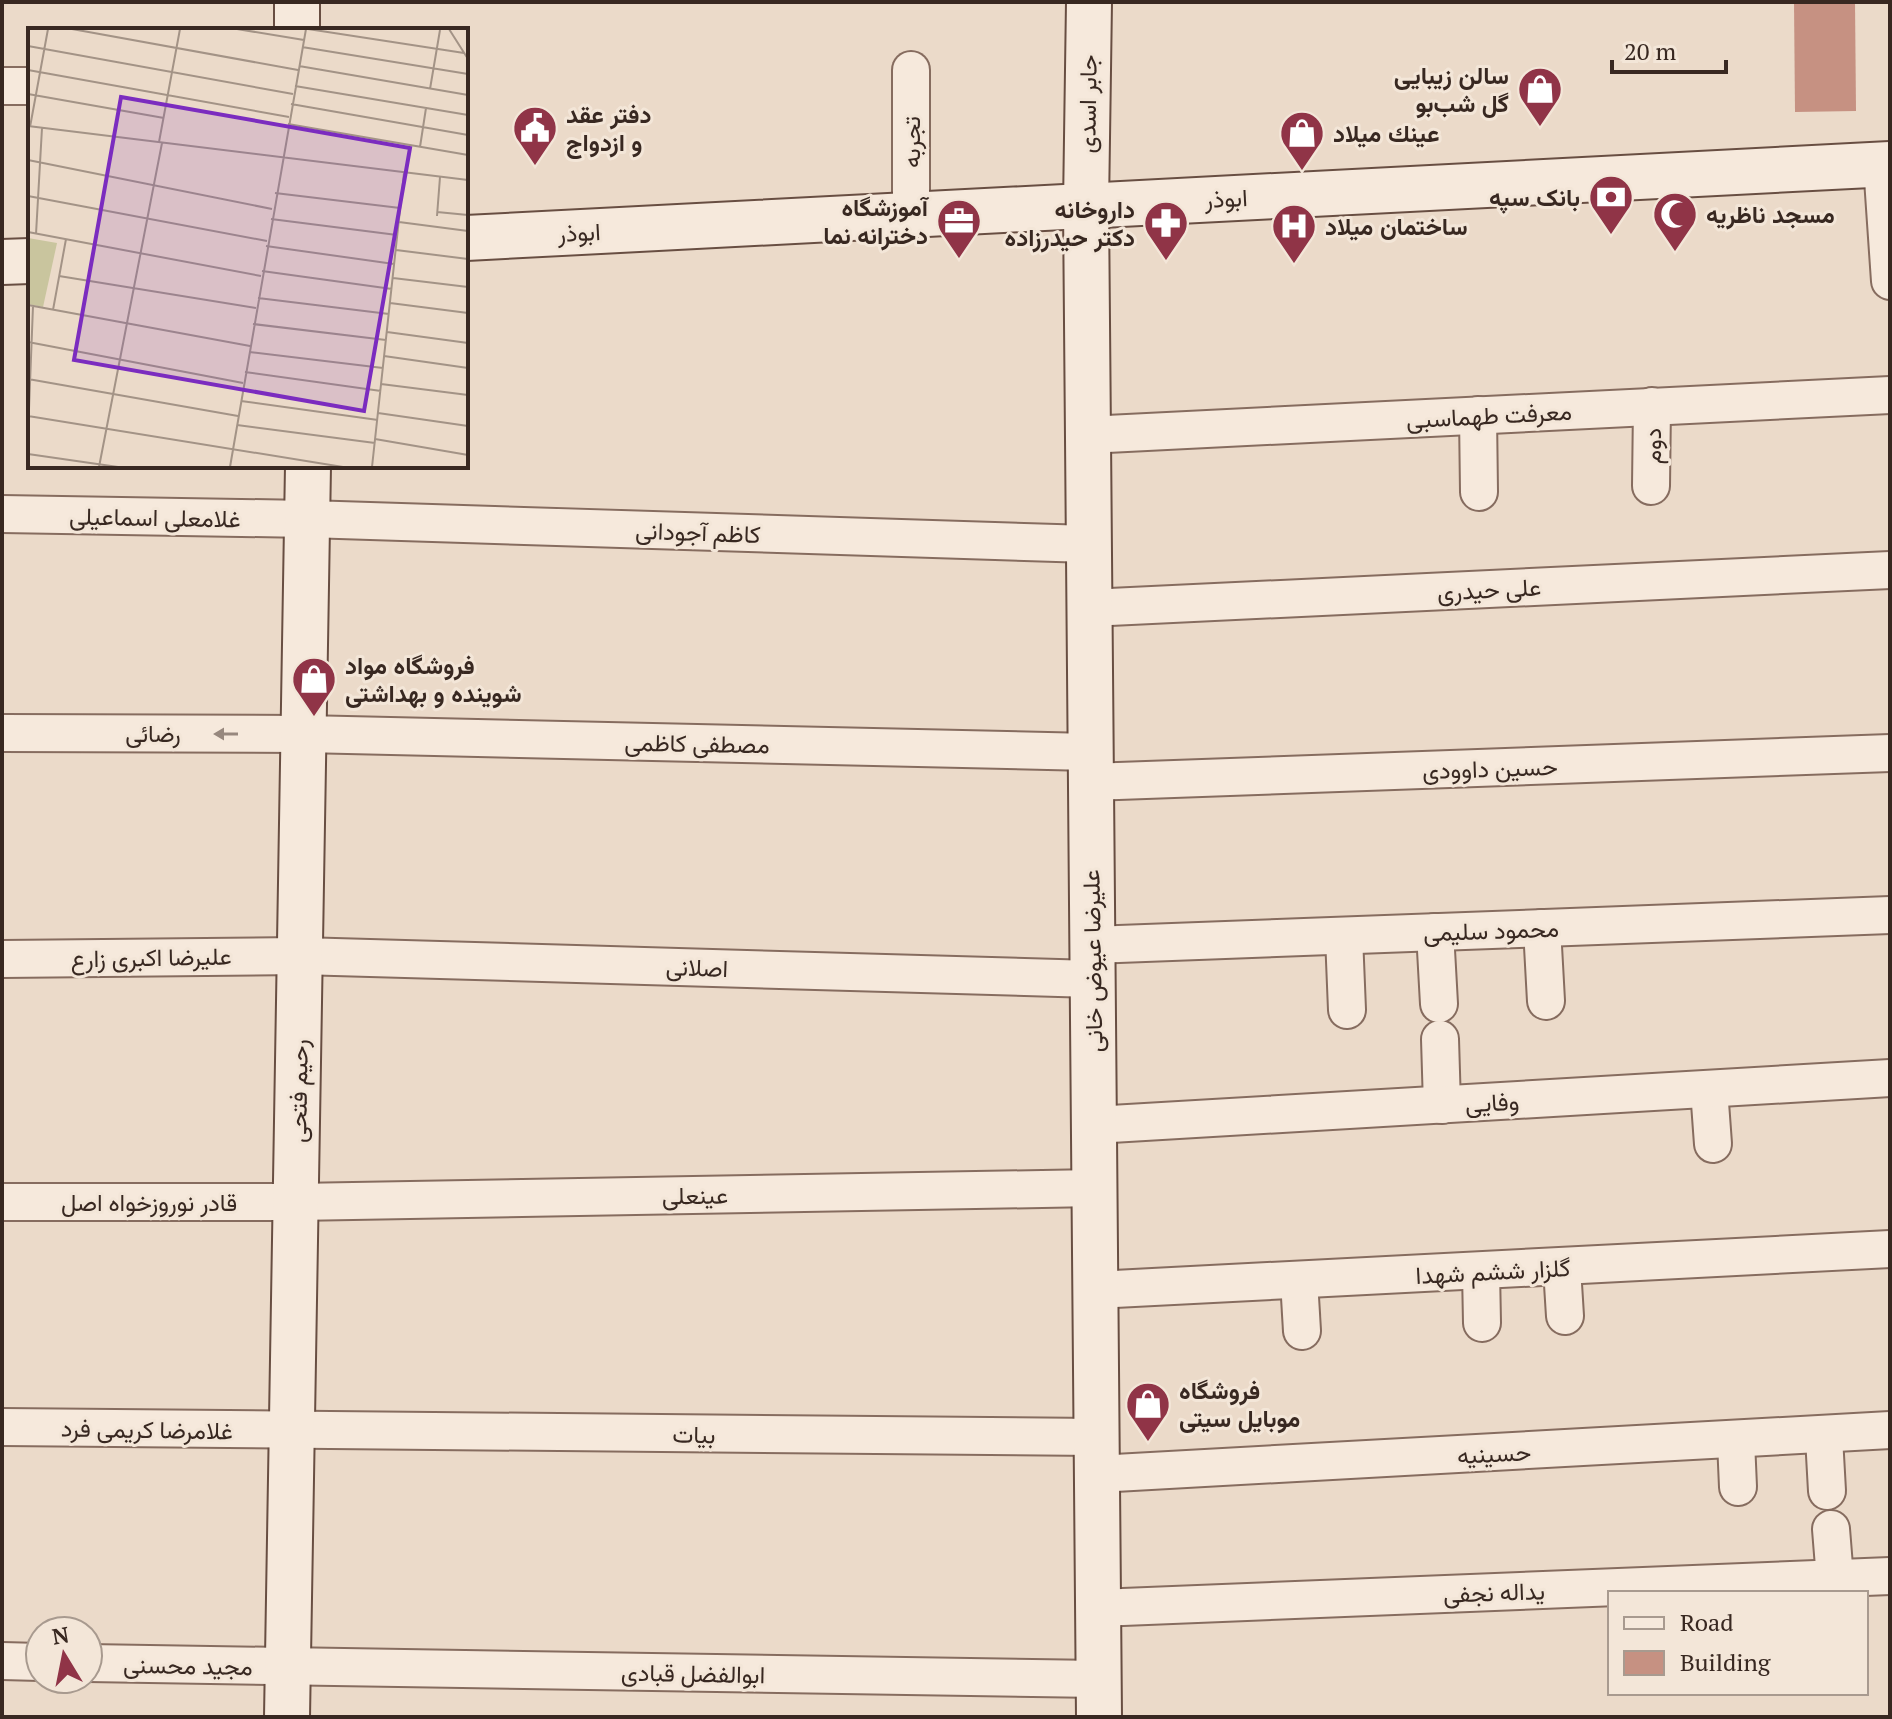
<svg xmlns="http://www.w3.org/2000/svg" width="1892" height="1719" font-family="'PT Serif',Vazirmatn,serif">
<style>
.building{fill:#c69182}
.lines{fill:none;stroke-linecap:round;stroke-linejoin:round}
.street-casing{stroke:#866c5f;stroke-width:40}
.secondary-casing{stroke:#684e42;stroke-width:48}
.street{stroke:#f6e9dc;stroke-width:36}
.secondary{stroke:#f6e9dc;stroke-width:44}
.oneway{fill:#97887e}
.labels{text-anchor:middle;dominant-baseline:central;stroke-width:6;stroke-linejoin:round;paint-order:stroke}
.poi-label{font-size:24px;font-weight:bold;fill:#382821;stroke:#f3e6d8;text-anchor:start}
.street-label{font-size:24px;fill:#382821;stroke:#f3e6d8}
.inset-road{fill:none;stroke:#a39386;stroke-width:2}
.view{fill:#7b2cbf;fill-opacity:0.15;stroke:#7b2cbf;stroke-width:4}
.inset-edge{fill:none;stroke:#382821;stroke-width:4}
</style>
<rect width="100%" height="100%" fill="#ebdac9"/>
<!-- building -->
<polygon class="building" points="1794,2 1855,2 1856,111 1795,112"/>
<g class="lines">
<!-- street casing -->
<g class="street-casing">
<g id="street">
<polyline points="911,70 911,215"/>
<polyline points="2,86 30,86"/>
<polyline points="1882,164 1890,281"/>
<polyline points="1478,415 1479,492"/>
<polyline points="1087,435 1890,395"/>
<polyline points="1651,486 1652,406"/>
<polyline points="2,514 308,519 1089,544"/>
<polyline points="1089,608 1890,570"/>
<polyline points="2,733 304,734 1090,752"/>
<polyline points="1090,782 1890,753"/>
<polyline points="1542,928 1546,1001"/>
<polyline points="1435,932 1439,1004"/>
<polyline points="1344,936 1347,1010"/>
<polyline points="1092,945 1890,915"/>
<polyline points="2,959 300,956 1093,979"/>
<polyline points="1440,1039 1442,1105"/>
<polyline points="1709,1089 1713,1144"/>
<polyline points="1094,1125 1890,1078"/>
<polyline points="2,1202 296,1202 1095,1188"/>
<polyline points="1562,1268 1565,1316"/>
<polyline points="1481,1271 1482,1323"/>
<polyline points="1299,1280 1302,1331"/>
<polyline points="1095,1290 1890,1249"/>
<polyline points="2,1427 1097,1437"/>
<polyline points="1824,1437 1827,1491"/>
<polyline points="1736,1441 1738,1487"/>
<polyline points="1097,1474 1890,1430"/>
<polyline points="1831,1529 1835,1579"/>
<polyline points="1098,1608 1890,1576"/>
<polyline points="2,1661 40,1662"/>
<polyline points="88,1663 1099,1679"/>
</g>
</g>
<!-- secondary casing -->
<g class="secondary-casing">
<g id="secondary">
<polyline points="1089,2 1086,206 1099,1717"/>
<polyline points="297,30 297,2"/>
<polyline points="466,238 1890,164"/>
<polyline points="2,262 30,261"/>
<polyline points="287,1717 308,466"/>
</g>
</g>
<!-- street -->
<use href="#street" class="street"/>
<!-- secondary -->
<use href="#secondary" class="secondary"/>
</g>
<!-- one-way arrows -->
<defs><path id="oneway-solid" d="M-6-.8H1V-3.2L6.5 0L1 3.2V.8H-6Z" transform="scale(2)"/></defs>
<use class="oneway" href="#oneway-solid" transform="translate(226 734) rotate(-180)"/>
<!-- icons -->
<defs>
<g id="shop-pin" transform="scale(2.3)"><path d="M0 17L-7.5 6A9.5 9.5 0 1 1 7.5 6Z" fill="#903447" stroke="#f3e6d8"/><path d="M-5-2.5h2.3a2.7 3.5 0 0 1 5.4 0H5L5.5 6h-11ZM-1.5-2.5h3a1.5 2.3 0 0 0-3 0Z" fill="#fff"/></g>
<g id="civic-pin" transform="scale(2.3)"><path d="M0 17L-7.5 6A9.5 9.5 0 1 1 7.5 6Z" fill="#903447" stroke="#f3e6d8"/><path d="M-.6-6.5H3V-4.5H.6V-3L4-1V1h2V6H-6V1h2V-1L-.6-3ZM-1.2 2.5V6h2.4V2.5Z" fill="#fff"/></g>
<g id="bank-pin" transform="scale(2.3)"><path d="M0 17L-7.5 6A9.5 9.5 0 1 1 7.5 6Z" fill="#903447" stroke="#f3e6d8"/><path d="M-6-4H6V4H-6ZM0-2.3a2.3 2.3 0 1 0 0 4.6a2.3 2.3 0 1 0 0-4.6Z" fill="#fff"/></g>
<g id="mosque-pin" transform="scale(2.3)"><path d="M0 17L-7.5 6A9.5 9.5 0 1 1 7.5 6Z" fill="#903447" stroke="#f3e6d8"/><path d="M3.5-4.9A6 6 0 1 0 3.5 4.9A5 5 0 1 1 3.5-4.9Z" fill="#fff"/></g>
<g id="office-pin" transform="scale(2.3)"><path d="M0 17L-7.5 6A9.5 9.5 0 1 1 7.5 6Z" fill="#903447" stroke="#f3e6d8"/><path d="M-6-3h4V-5.5h4V-3h4V5H-6ZM-1-4.5V-3h2v-1.5ZM-6 0V1H6V0Z" fill="#fff"/></g>
<g id="pharmacy-pin" transform="scale(2.3)"><path d="M0 17L-7.5 6A9.5 9.5 0 1 1 7.5 6Z" fill="#903447" stroke="#f3e6d8"/><path d="M-2-6h4v4h4v4h-4v4h-4v-4h-4v-4h4Z" fill="#fff"/></g>
<g id="hospital-pin" transform="scale(2.3)"><path d="M0 17L-7.5 6A9.5 9.5 0 1 1 7.5 6Z" fill="#903447" stroke="#f3e6d8"/><path d="M-5-5h3v3.5h4V-5h3V5h-3V1.5h-4V5h-3Z" fill="#fff"/></g>
</defs>
<g fill-rule="evenodd">
<use href="#shop-pin" x="1540" y="89"/>
<use href="#civic-pin" x="535" y="128"/>
<use href="#shop-pin" x="1302" y="133"/>
<use href="#bank-pin" x="1611" y="197"/>
<use href="#mosque-pin" x="1675" y="214"/>
<use href="#office-pin" x="959" y="221"/>
<use href="#pharmacy-pin" x="1166" y="223"/>
<use href="#hospital-pin" x="1294" y="226"/>
<use href="#shop-pin" x="314" y="679"/>
<use href="#shop-pin" x="1148" y="1404"/>
</g>
<g class="labels">
<!-- poi labels -->
<g class="poi-label">
<text x="1509" y="75" text-anchor="end">سالن زیبایی<tspan x="1509" dy="28">گل شب‌بو</tspan></text>
<text x="566" y="114">دفتر عقد<tspan x="566" dy="28">و ازدواج</tspan></text>
<text x="1333" y="133">عينك ميلاد</text>
<text x="1580" y="197" text-anchor="end">بانک سپه</text>
<text x="928" y="207" text-anchor="end">آموزشگاه<tspan x="928" dy="28">دخترانه نما</tspan></text>
<text x="1135" y="209" text-anchor="end">داروخانه<tspan x="1135" dy="28">دکتر حیدرزاده</tspan></text>
<text x="1706" y="214">مسجد ناظریه</text>
<text x="1325" y="226">ساختمان میلاد</text>
<text x="345" y="665">فروشگاه مواد<tspan x="345" dy="28">شوینده و بهداشتی</tspan></text>
<text x="1179" y="1390">فروشگاه<tspan x="1179" dy="28">موبایل سیتی</tspan></text>
</g>
<!-- street labels -->
<g class="street-label">
<text transform="translate(1087 104) rotate(-89)">جابر اسدی</text>
<text transform="translate(911 142) rotate(-90)">تجربه</text>
<text transform="translate(1226 198) rotate(-3)">ابوذر</text>
<text transform="translate(579 232) rotate(-3)">ابوذر</text>
<text transform="translate(1489 415) rotate(-3)">معرفت طهماسبی</text>
<text transform="translate(1652 446) rotate(-89)">دوم</text>
<text transform="translate(155 517) rotate(1)">غلامعلی اسماعیلی</text>
<text transform="translate(698 532) rotate(2)">کاظم آجودانی</text>
<text transform="translate(1489 589) rotate(-3)">علی حیدری</text>
<text x="153" y="733">رضائی</text>
<text transform="translate(697 743) rotate(1)">مصطفی کاظمی</text>
<text transform="translate(1490 768) rotate(-2)">حسین داوودی</text>
<text transform="translate(1491 930) rotate(-2)">محمود سلیمی</text>
<text transform="translate(151 957) rotate(-1)">علیرضا اکبری زارع</text>
<text transform="translate(1092 961) rotate(-91)">علیرضا عیوض خانی</text>
<text transform="translate(697 967) rotate(2)">اصلانی</text>
<text transform="translate(298 1091) rotate(-89)">رحیم فتحی</text>
<text transform="translate(1492 1102) rotate(-3)">وفایی</text>
<text transform="translate(695 1195) rotate(-1)">عینعلی</text>
<text x="149" y="1202">قادر نوروزخواه اصل</text>
<text transform="translate(1493 1271) rotate(-3)">گلزار ششم شهدا</text>
<text transform="translate(147 1429) rotate(1)">غلامرضا کریمی فرد</text>
<text transform="translate(694 1434) rotate(1)">بیات</text>
<text transform="translate(1494 1453) rotate(-3)">حسینیه</text>
<text transform="translate(1494 1592) rotate(-2)">یداله نجفی</text>
<text transform="translate(188 1665) rotate(1)">مجید محسنی</text>
<text transform="translate(693 1673) rotate(1)">ابوالفضل قبادی</text>
</g>
</g>
<!-- overview -->
<g transform="translate(28 28)">
<rect width="440" height="440" fill="#ebdac9"/>
<path d="M0 210 29 215 15 279 0 276Z" fill="#c9c59e"/>
<path class="inset-road" d="M44 1 270 42M209 1 276 12M280 1 436 25M421 1 440 31M0 18 265 66M274 19 440 46M271 38 440 67M0 42 261 89M267 58 440 87M402 61 412 2M0 66 136 90M263 76 440 107M260 96 440 127M0 98 440 152M2 99 20 1M131 114 152 1M392 119 398 80M0 132 244 181M247 165 372 180M0 168 239 213M409 184 440 187M409 188 412 149M243 191 369 207M371 194 440 203M0 204 233 248M8 206 14 100M238 218 366 236M368 222 440 231M234 243 364 261M31 248 228 280M365 250 440 259M230 270 361 286M362 275 440 285M0 277 222 318M25 282 38 211M225 296 358 312M359 304 440 315M0 314 215 355M221 324 355 340M356 328 440 340M217 344 353 363M0 351 210 388M353 356 440 367M213 373 350 392M350 385 440 398M0 388 315 439M209 397 347 415M0 407 5 278M347 411 440 427M0 426 90 439M71 439 134 115M202 439 278 1M344 439 376 145"/>
<path class="view" d="M93 69 382 120 336 383 46 332Z"/>
<rect width="440" height="440" class="inset-edge"/>
</g>
<!-- border -->
<rect width="1892" height="1719" fill="none" stroke="#382821" stroke-width="8"/>
<!-- legend -->
<rect x="1608" y="1591" width="260" height="104" fill="#f3e6d8" stroke="#a89a8f" stroke-width="2"/>
<rect x="1624" y="1617" width="40" height="12" fill="#f6e9dc" stroke="#a89a8f" stroke-width="2"/>
<text x="1680" y="1631" font-size="24" fill="#382821">Road</text>
<rect x="1624" y="1651" width="40" height="24" fill="#c69182" stroke="#a89a8f" stroke-width="2"/>
<text x="1680" y="1671" font-size="24" fill="#382821">Building</text>
<!-- north arrow -->
<g transform="translate(64 1655) rotate(350)"><circle r="38" fill="#f3e6d8" stroke="#a89a8f" stroke-width="2"/>
<path d="M0-6L14 30L0 20L-14 30Z" fill="#903447"/>
<text y="-12" font-size="22" font-weight="bold" text-anchor="middle" fill="#382821">N</text>
</g>
<!-- scale -->
<path d="M1612 60v12h114v-12" fill="none" stroke="#382821" stroke-width="4"/>
<text x="1624" y="60" font-size="24" fill="#382821" stroke="#f3e6d8" stroke-width="6" paint-order="stroke">20 m</text>
</svg>
